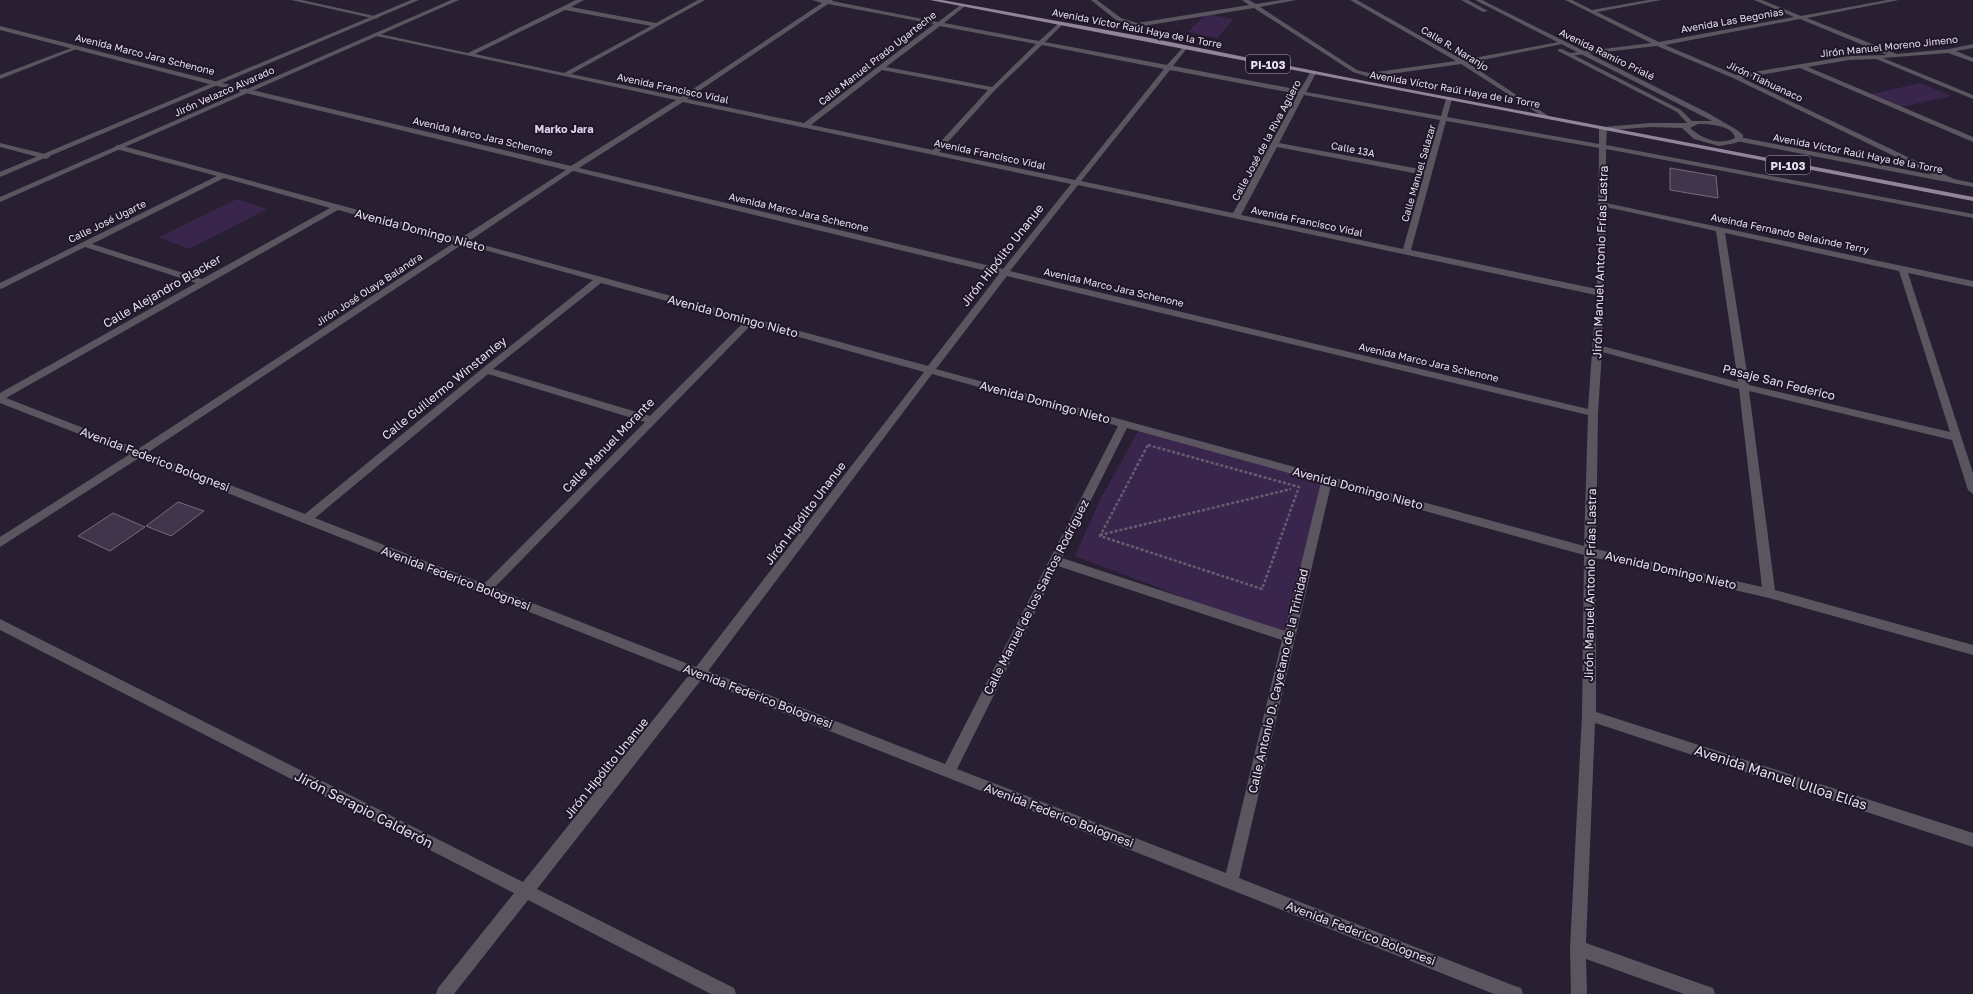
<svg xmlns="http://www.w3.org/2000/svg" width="1973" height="994" font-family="'Golos Text',sans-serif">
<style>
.green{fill:#3a264c}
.building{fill:#40354b;stroke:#766a82}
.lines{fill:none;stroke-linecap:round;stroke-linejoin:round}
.path{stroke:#675e70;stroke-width:2.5;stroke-dasharray:3 2;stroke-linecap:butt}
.service{fill:#5a555f;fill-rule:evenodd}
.minor{fill:#5a555f;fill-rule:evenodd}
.tertiary{fill:#5a555f;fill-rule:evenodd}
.primary{fill:#90859a;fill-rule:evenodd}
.labels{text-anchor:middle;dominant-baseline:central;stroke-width:4;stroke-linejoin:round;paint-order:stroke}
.far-street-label{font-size:10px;fill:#e7e1ee;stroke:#201629}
.shield{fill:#201629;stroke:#aba4b3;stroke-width:1}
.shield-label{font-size:11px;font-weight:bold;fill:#e7e1ee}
.far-neighbourhood-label{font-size:11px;font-weight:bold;fill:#dccfea;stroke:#201629}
.street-label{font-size:12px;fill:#e7e1ee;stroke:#201629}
.near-street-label{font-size:14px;fill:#e7e1ee;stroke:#201629}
</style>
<rect width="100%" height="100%" fill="#291f33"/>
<!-- green -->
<g class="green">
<polygon points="1206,14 1234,19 1217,38 1188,32"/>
<polygon points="1921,83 1951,96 1901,107 1871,94"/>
<polygon points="237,199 267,209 189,249 159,237"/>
<polygon points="1140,428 1327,480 1288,637 1075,556 1100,500"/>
</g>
<!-- building -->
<g class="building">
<polygon points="1670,168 1716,176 1718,198 1670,190"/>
<polygon points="178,502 204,511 171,536 146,526"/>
<polygon points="113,513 145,527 110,551 78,536"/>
</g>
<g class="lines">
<!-- path -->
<g class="path">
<polygon points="1148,445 1299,487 1262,589 1100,536"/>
<polyline points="1100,535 1291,489"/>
</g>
<!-- service -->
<polygon class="service" points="74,47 79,48 0,79 0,75"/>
<!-- minor -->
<g class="minor">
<polygon points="291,0 302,0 379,17 376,19"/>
<path d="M576 0H584L571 7 656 23 698 0H705L571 74 681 97 822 3 812 0H833L832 1 938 22 962 4 964 5V7L944 23 1039 41 1060 22 1062 23V25L1045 42 1167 65 1185 45 1188 47 1173 66 1300 90 1310 73 1313 71 1316 73 1306 92 1441 116 1446 99 1449 97 1452 99 1447 117 1599 144V129L1603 127 1607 129 1606 145 1973 214V218L1606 149V203L1973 281V287L1908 273 1973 473V494L1968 490 1952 440 1749 391 1775 590 1973 645V655L1769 598 1596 558V712L1973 833V847L1595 723 1586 943 1707 986 1713 988 1715 994H1684L1586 959 1587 994H1571L1570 948 1582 715 1584 555 1331 485 1239 878 1515 986 1521 988 1523 994H1494L701 680 537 889 734 988 736 994H711L528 900 454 994H436L438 988 514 893 0 630V619L523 882 689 675 139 458 0 547V537L130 454 0 403V393L196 283 85 247 3 288 0 289V283L217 176 116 149V145H119L461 238 566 170 217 86 0 30V26L218 82 571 166 676 100 372 35 375 33 468 53ZM828 4 934 24 804 123 687 99ZM565 10 651 26 564 73 475 54ZM940 26 1036 44 992 87 886 67ZM1042 45 1164 69 1075 180 939 152 995 90ZM882 70 988 90 933 150 811 125ZM1170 70 1298 94 1233 213 1081 181ZM1304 95 1440 120 1425 170 1279 143ZM683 102 1071 184 1003 269 579 168ZM1446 121 1599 148 1597 289 1411 250ZM1277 147 1424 175 1403 249 1241 215ZM573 171 999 274 928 366 469 241ZM224 178 330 208 202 279 92 244ZM1078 185 1596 295 1588 409 1010 271ZM1606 207 1716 231 1738 382 1602 346 1605 293ZM338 210 455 242 138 449 6 398ZM1725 233 1899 271 1950 432 1749 385ZM463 244 593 280 483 368 305 514 147 453ZM1007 276 1588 415 1584 546 936 369ZM601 283 744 322 650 416 493 369ZM752 324 924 372 696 667 494 588ZM1602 352 1739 389 1762 587 1596 549 1598 413ZM488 374 645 422 484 584 315 518ZM932 374 1118 426 945 764 708 671ZM1127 428 1321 482 1285 631 1062 558ZM1058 566 1282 640 1226 873 957 769Z"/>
<polygon points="1091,0 1097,0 1121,18 1137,23 1249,5 1242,0 1249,0 1256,4 1282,0 1296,0 1260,7 1357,70 1369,73 1456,61 1350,0 1357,0 1463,60 1564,41 1567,43 1468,63 1547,115 1548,116 1545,118 1461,64 1369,77 1353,72 1254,8 1137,27 1116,20"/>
<path d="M1565 0H1572L1592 10 1648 0H1661L1597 12 1659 42 1794 17 1754 0H1762L1801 16 1887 0H1899L1807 18 1897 54 1949 49 1973 44V48L1956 51 1973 58V62L1948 53 1883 58 1973 95V99L1876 59 1849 60 1808 67 1973 137V142L1800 68 1742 78 1954 179 1973 183V187L1736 141V137H1739L1933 175 1733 78 1657 46 1569 56 1568 55 1571 53 1651 43ZM1800 19 1887 55 1849 56 1736 75 1665 45Z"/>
<polygon points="0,143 49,155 50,157 46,159 0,147"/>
</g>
<!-- tertiary -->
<g class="tertiary">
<polygon points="411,0 419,0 0,177 0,172"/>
<polygon points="451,0 459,0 0,202 0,197"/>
<polygon points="1461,0 1468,0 1488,11 1483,12"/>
<path d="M1475 0H1482L1708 113 1737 130 1743 135V139L1736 143 1719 146 1694 139 1682 128 1650 127 1600 131V127H1603L1650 123H1687L1677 112 1558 51V49H1562L1681 110 1692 121H1712ZM1698 124C1708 124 1733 125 1735 138 1720 146 1702 139 1690 128Z"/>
</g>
<!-- primary -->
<polygon class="primary" points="930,0 942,0 1145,37 1365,81 1973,197 1973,201"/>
</g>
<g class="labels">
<!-- far-street labels -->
<g class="far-street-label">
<text transform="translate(1732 20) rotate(-10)">Avenida Las Begonias</text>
<text transform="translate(1137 28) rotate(11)">Avenida Víctor Raúl Haya de la Torre</text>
<text transform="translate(1889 46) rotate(-6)">Jirón Manuel Moreno Jimeno</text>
<text transform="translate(1455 48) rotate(31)">Calle R. Naranjo</text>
<text transform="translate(145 54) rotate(14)">Avenida Marco Jara Schenone</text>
<text transform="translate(1607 54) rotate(26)">Avenida Ramiro Prialé</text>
<text transform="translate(877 58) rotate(-38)">Calle Manuel Prado Ugarteche</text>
<text transform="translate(1765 81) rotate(25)">Jirón Tiahuanaco</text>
<text transform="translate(673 88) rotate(12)">Avenida Francisco Vidal</text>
<text transform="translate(1455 89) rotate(10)">Avenida Víctor Raúl Haya de la Torre</text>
<text transform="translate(224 91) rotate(-24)">Jirón Velazco Alvarado</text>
<text transform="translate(483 136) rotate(13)">Avenida Marco Jara Schenone</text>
<text transform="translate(1266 140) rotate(-62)">Calle José de la Riva Agüero</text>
<text transform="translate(1353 149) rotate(11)">Calle 13A</text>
<text transform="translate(1858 153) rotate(11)">Avenida Víctor Raúl Haya de la Torre</text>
<text transform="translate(990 154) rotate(12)">Avenida Francisco Vidal</text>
<text transform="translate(1418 173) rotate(-74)">Calle Manuel Salazar</text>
<text transform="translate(799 212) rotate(13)">Avenida Marco Jara Schenone</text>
<text transform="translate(107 221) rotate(-26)">Calle José Ugarte</text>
<text transform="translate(1307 221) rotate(12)">Avenida Francisco Vidal</text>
<text transform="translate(1790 233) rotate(12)">Aveinda Fernando Belaúnde Terry</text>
<text transform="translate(1114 287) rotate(13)">Avenida Marco Jara Schenone</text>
<text transform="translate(369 289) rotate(-33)">Jirón José Olaya Balandra</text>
<text transform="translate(1429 362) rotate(13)">Avenida Marco Jara Schenone</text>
</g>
<!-- shield labels -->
<g class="shield">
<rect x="1246" y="55" width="44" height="18" rx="3"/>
<rect x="1766" y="156" width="44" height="18" rx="3"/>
</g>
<g class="shield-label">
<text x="1268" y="64">PI-103</text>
<text x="1788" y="165">PI-103</text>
</g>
<!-- far-neighbourhood labels -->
<g class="far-neighbourhood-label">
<text x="564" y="128">Marko Jara</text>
</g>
<!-- street labels -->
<g class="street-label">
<text transform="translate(420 230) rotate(15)">Avenida Domingo Nieto</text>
<text transform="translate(1002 255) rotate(-52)">Jirón Hipólito Unanue</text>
<text transform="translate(1600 262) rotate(-88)">Jirón Manuel Antonio Frías Lastra</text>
<text transform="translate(162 291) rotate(-30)">Calle Alejandro Blacker</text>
<text transform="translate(733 316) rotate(15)">Avenida Domingo Nieto</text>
<text transform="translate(1779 382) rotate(14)">Pasaje San Federico</text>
<text transform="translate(444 388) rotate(-39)">Calle Guillermo Winstanley</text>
<text transform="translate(1045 402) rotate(15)">Avenida Domingo Nieto</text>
<text transform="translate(608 445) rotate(-46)">Calle Manuel Morante</text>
<text transform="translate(155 459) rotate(21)">Avenida Federico Bolognesi</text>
<text transform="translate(1358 488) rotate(15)">Avenida Domingo Nieto</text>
<text transform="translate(805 513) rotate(-53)">Jirón Hipólito Unanue</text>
<text transform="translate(1671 570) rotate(13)">Avenida Domingo Nieto</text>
<text transform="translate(456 578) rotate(21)">Avenida Federico Bolognesi</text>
<text transform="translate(1590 585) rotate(-89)">Jirón Manuel Antonio Frías Lastra</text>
<text transform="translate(1036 597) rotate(-63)">Calle Manuel de los Santos Rodríguez</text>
<text transform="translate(1278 681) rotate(-77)">Calle Antonio D. Cayetano de la Trinidad</text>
<text transform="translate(758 696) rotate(21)">Avenida Federico Bolognesi</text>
<text transform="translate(606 768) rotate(-51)">Jirón Hipólito Unanue</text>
<text transform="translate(1059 815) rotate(21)">Avenida Federico Bolognesi</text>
<text transform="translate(1361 933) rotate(21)">Avenida Federico Bolognesi</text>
</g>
<!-- near-street labels -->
<g class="near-street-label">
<text transform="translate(1781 777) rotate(18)">Avenida Manuel Ulloa Elías</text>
<text transform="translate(364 809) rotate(27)">Jirón Serapio Calderón</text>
</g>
</g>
</svg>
